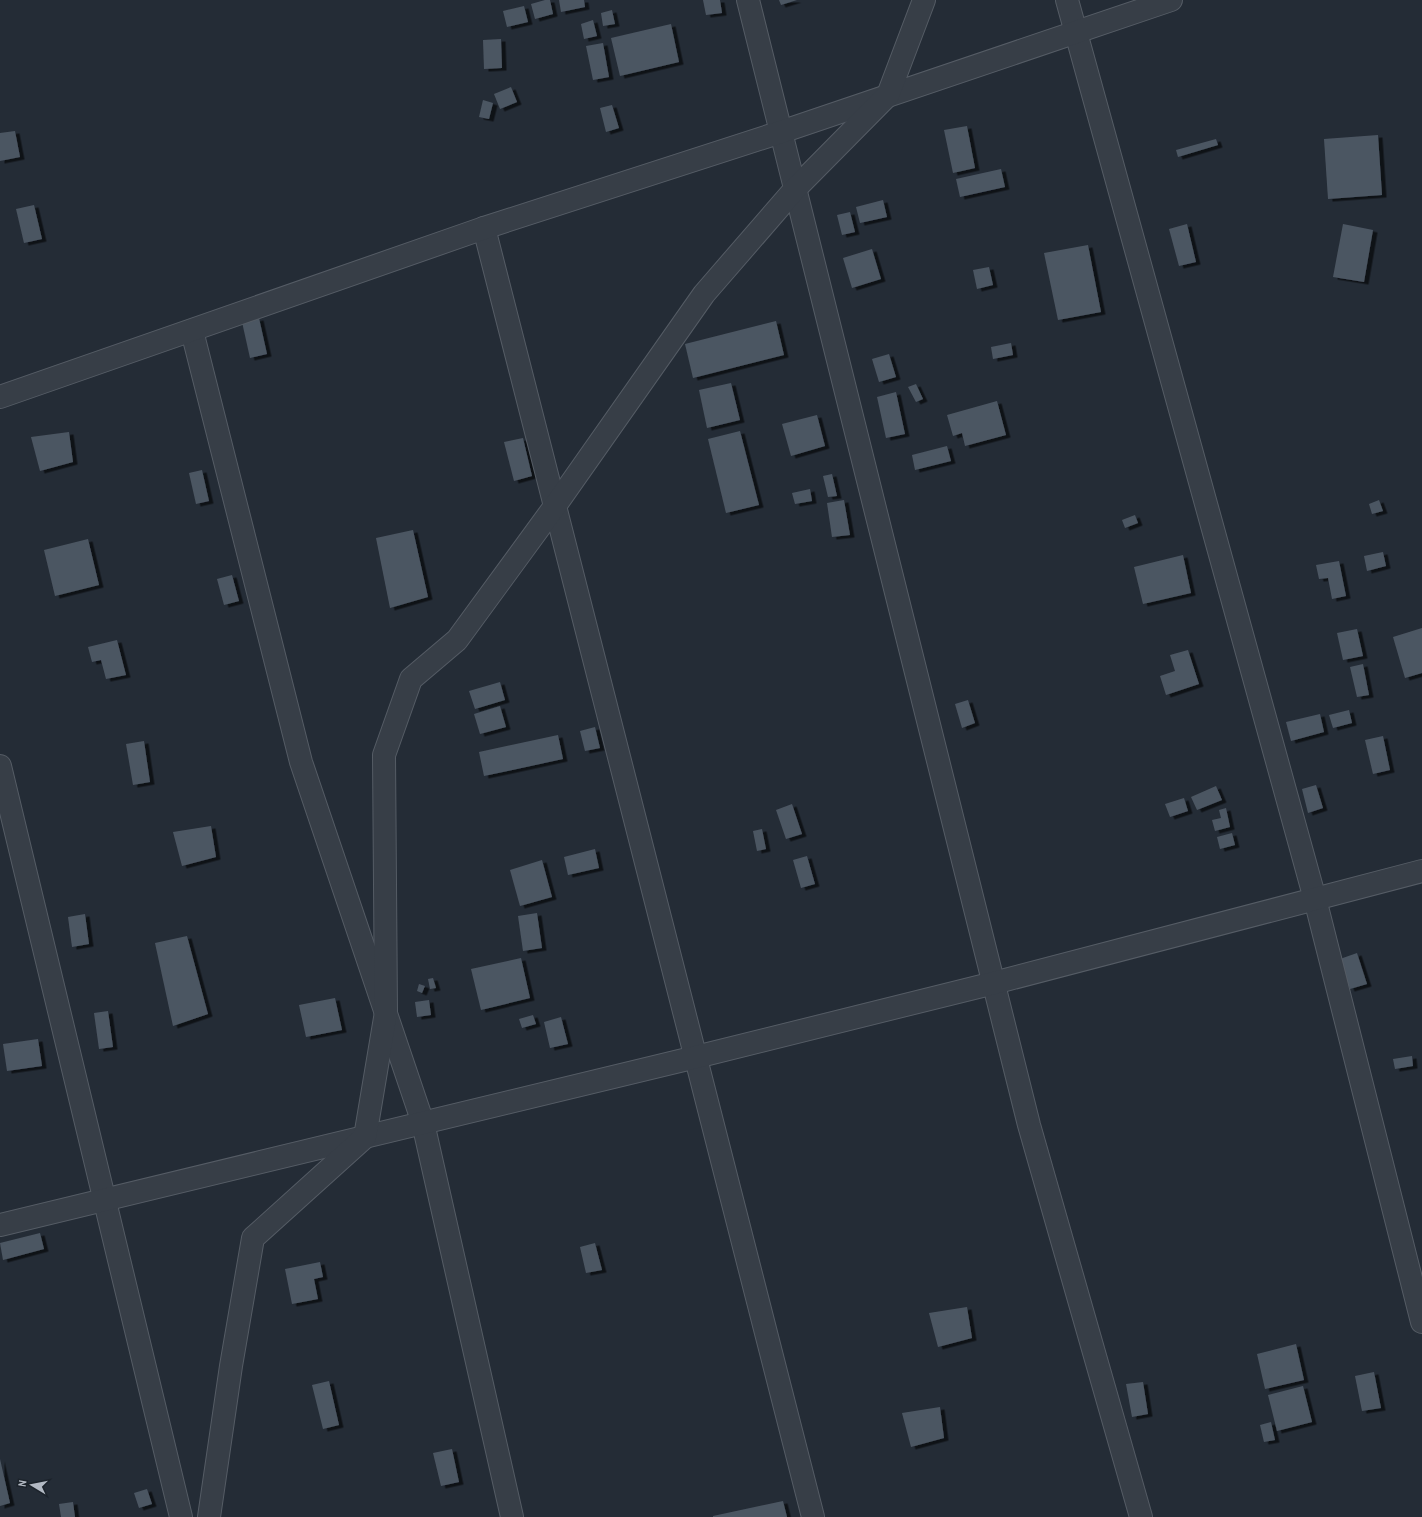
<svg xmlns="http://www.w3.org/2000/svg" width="1422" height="1517" font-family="'Archivo Narrow',sans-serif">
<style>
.building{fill:#4c5662;filter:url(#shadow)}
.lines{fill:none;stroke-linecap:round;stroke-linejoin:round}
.street-casing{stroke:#555c65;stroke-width:24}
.street{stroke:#373e47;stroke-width:22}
</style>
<defs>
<filter id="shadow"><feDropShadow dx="4.5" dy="2.5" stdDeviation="0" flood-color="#0009"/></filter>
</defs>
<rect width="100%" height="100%" fill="#242c36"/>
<!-- building -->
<g class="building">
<polygon points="545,0 550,0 553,14 535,19 531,4"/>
<polygon points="559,0 584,0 585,7 561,12"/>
<polygon points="703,0 720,0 722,13 706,15"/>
<polygon points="779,0 797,0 781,5"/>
<polygon points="524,6 528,22 507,27 503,11"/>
<polygon points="612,10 615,24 603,26 601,13"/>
<polygon points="593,20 597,36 584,39 581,24"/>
<polygon points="671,24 679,62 620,76 611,38"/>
<polygon points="501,39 502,68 484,69 483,40"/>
<polygon points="603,43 609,77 593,80 586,46"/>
<polygon points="511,87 517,102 500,109 494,94"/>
<polygon points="483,100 493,103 489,119 479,117"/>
<polygon points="612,105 619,128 606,132 600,108"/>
<polygon points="967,126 975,168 953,173 944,130"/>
<polygon points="15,131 20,157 0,161 0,133"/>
<polygon points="1378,135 1382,195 1328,199 1324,139"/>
<polygon points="1216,139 1218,145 1178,157 1176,150"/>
<polygon points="1001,169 1005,187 960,197 956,179"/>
<polygon points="883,200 887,217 860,223 856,207"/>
<polygon points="34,205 42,239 24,243 16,209"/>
<polygon points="850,212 855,232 842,235 837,215"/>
<polygon points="1187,224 1196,262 1179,266 1169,229"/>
<polygon points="1343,224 1373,230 1364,282 1333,277"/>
<polygon points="1088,245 1101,312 1058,320 1044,253"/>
<polygon points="872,249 881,279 852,288 843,258"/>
<polygon points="989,267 993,285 977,289 973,270"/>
<polygon points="259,318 267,354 250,358 242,322"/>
<polygon points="776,321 784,355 693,378 685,344"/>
<polygon points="1011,343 1013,355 993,359 991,347"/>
<polygon points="889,354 896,377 879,382 872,359"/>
<polygon points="731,383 740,420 707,428 699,390"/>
<polygon points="916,384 923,399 916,402 908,387"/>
<polygon points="896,392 905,434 886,438 877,397"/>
<polygon points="997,401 1006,435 965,446 962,433 953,436 947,415"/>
<polygon points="817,415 825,446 791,456 782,424"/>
<polygon points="740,431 759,505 726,513 708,439"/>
<polygon points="69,432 73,462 40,471 31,437"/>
<polygon points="523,438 532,476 514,481 504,442"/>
<polygon points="947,446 951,461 915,470 912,455"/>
<polygon points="202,470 209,501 196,504 189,473"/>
<polygon points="832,474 837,496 828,497 823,476"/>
<polygon points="810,489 812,501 795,504 792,493"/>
<polygon points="844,500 850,535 832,537 827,503"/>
<polygon points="1379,500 1383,511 1372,514 1369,504"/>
<polygon points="1135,515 1138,523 1125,528 1122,520"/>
<polygon points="413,530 428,597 390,608 376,538"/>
<polygon points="88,539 99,585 55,596 44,550"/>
<polygon points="1383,552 1386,566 1367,571 1364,556"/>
<polygon points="1183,555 1191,593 1143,604 1134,567"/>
<polygon points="1339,561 1346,596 1332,599 1328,578 1319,579 1316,565"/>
<polygon points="232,575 239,601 224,605 217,579"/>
<polygon points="1422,628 1422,673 1405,678 1393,637"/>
<polygon points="1357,629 1363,656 1343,660 1337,633"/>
<polygon points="117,640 126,675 106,679 101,660 92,662 88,647"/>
<polygon points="1188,650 1199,684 1166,695 1160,676 1175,671 1170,655"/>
<polygon points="1363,664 1369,695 1357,697 1350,667"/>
<polygon points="500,682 505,700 475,709 469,691"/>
<polygon points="968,700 975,723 962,728 955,704"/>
<polygon points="500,706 506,727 480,734 474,714"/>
<polygon points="1349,710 1352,723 1333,728 1329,715"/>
<polygon points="1320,714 1324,732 1291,741 1286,722"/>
<polygon points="595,727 600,748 585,751 580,731"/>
<polygon points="558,735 563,759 484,776 479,752"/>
<polygon points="1383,736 1390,770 1373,774 1365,740"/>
<polygon points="144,741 150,782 133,785 126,744"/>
<polygon points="1316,785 1323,808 1308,813 1302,789"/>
<polygon points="1216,786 1222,800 1197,810 1191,797"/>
<polygon points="1184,798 1188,811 1170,817 1165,804"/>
<polygon points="792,804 802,834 786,839 776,810"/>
<polygon points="1226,808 1230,827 1215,831 1212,820 1221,818 1219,810"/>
<polygon points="211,826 216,857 182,866 173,832"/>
<polygon points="762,829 766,849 757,851 753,831"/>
<polygon points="1232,833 1235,845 1220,849 1217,837"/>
<polygon points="595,849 599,868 568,875 564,857"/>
<polygon points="807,856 815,884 801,888 793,860"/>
<polygon points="542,860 552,897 520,906 510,870"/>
<polygon points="537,913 542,948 523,951 518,916"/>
<polygon points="85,914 89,944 72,947 68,917"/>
<polygon points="187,936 208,1014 173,1026 155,943"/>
<polygon points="1357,953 1367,984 1350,989 1340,959"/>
<polygon points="521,958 530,998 481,1010 471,969"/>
<polygon points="433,978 436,988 430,989 428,979"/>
<polygon points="419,984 425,986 422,993 417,991"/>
<polygon points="335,998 342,1030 306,1037 299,1005"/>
<polygon points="429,1000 431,1015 417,1017 415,1002"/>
<polygon points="108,1011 113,1047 99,1049 94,1013"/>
<polygon points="533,1015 536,1024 522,1028 519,1019"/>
<polygon points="561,1017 568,1044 550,1048 544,1022"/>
<polygon points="38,1039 42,1066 7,1071 3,1044"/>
<polygon points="1412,1056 1413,1066 1395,1069 1393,1059"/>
<polygon points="40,1233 44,1249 3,1260 0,1243"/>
<polygon points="595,1243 602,1270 586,1273 580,1247"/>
<polygon points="320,1262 323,1277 314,1279 318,1299 292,1304 285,1269"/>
<polygon points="967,1307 972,1338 938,1347 929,1313"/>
<polygon points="1296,1344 1304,1380 1265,1389 1257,1354"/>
<polygon points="1374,1372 1381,1408 1362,1411 1355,1376"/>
<polygon points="329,1381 339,1425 323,1429 312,1385"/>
<polygon points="1143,1382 1148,1414 1132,1417 1126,1384"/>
<polygon points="1303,1386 1312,1422 1277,1431 1268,1395"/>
<polygon points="940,1407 944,1438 911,1447 902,1413"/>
<polygon points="1271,1422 1275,1440 1264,1442 1260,1425"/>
<polygon points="452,1449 459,1482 441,1486 433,1453"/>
<polygon points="0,1459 10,1503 0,1506"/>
<polygon points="147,1489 152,1504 139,1508 134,1493"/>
<polygon points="783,1501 787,1517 713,1517 713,1516"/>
<polygon points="73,1502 75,1517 61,1517 59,1504"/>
</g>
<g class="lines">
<!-- street casing -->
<g class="street-casing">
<g id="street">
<polyline points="748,0 1029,1125 1141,1517"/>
<polyline points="1067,0 1315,899 1422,1322"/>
<polyline points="484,228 813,1517"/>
<polyline points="192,331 301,762 423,1123 512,1517"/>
<polyline points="0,397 484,228 781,132 1171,0"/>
<polyline points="0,766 181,1517"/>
<polyline points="0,1225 696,1057 994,983 1422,871"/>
<polyline points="209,1517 231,1366 253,1238 365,1137 386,1012 384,755 411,679 457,640 555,506 704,294 795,189 888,95 924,0"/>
</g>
</g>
<!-- street -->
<use href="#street" class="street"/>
</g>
<!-- north arrow -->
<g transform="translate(32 1485) rotate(280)" stroke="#1c232b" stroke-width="3" paint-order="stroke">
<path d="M0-3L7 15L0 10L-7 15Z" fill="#b2b9c3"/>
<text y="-6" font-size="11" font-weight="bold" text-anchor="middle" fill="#b2b9c3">N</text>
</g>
</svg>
